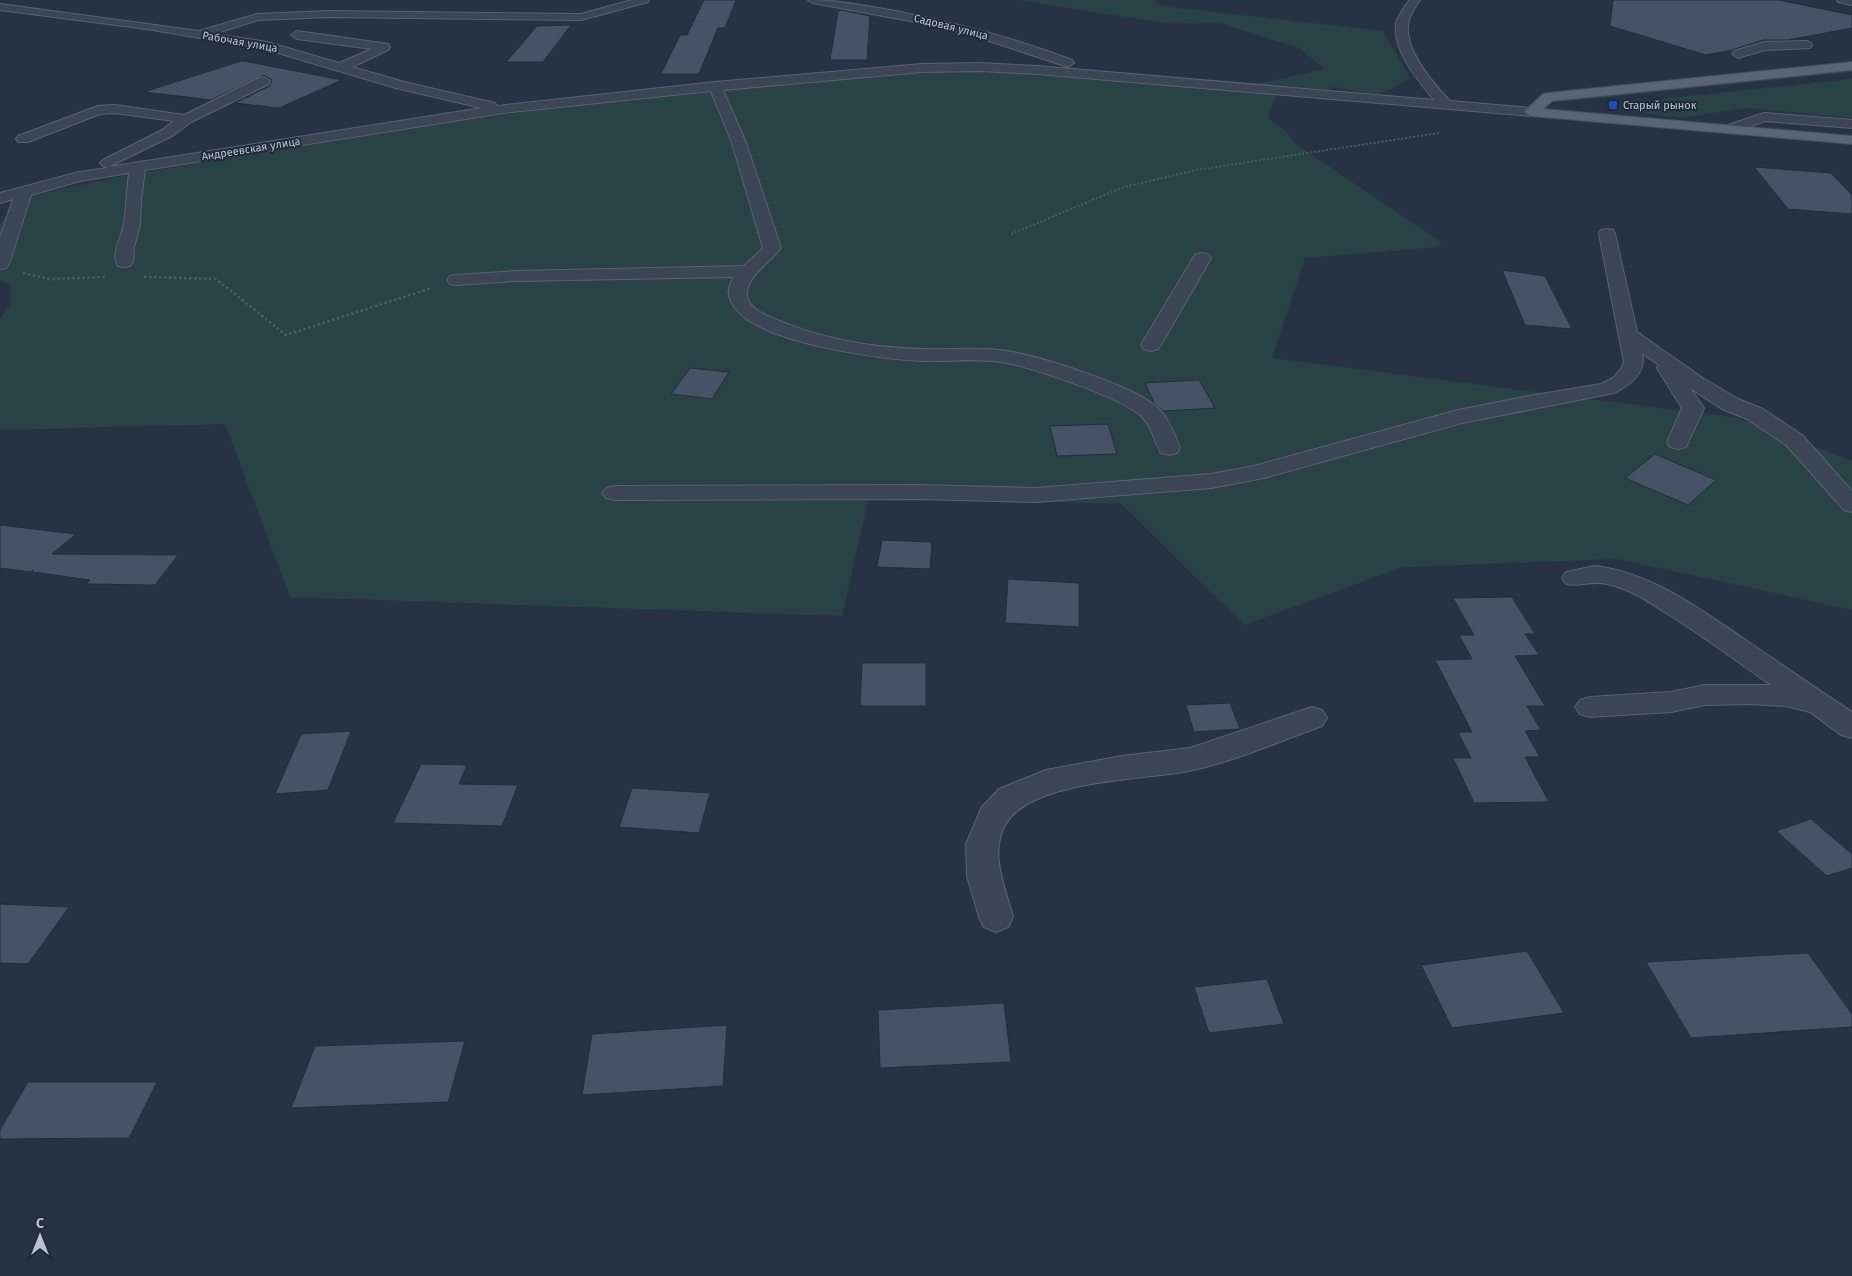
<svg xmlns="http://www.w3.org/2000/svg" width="1852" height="1276" font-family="'Fira Sans',sans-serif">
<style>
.green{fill:#294246}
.building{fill:#465367;stroke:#222c3c}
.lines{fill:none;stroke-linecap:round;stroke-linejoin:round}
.minor-casing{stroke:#5a6372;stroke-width:2}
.major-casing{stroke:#454e5e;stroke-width:2}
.path-far1{stroke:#475f62;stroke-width:2;stroke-dasharray:2 2;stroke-linecap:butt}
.path{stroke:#475f62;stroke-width:2.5;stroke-dasharray:2.5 2.5;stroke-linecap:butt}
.minor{fill:#3b4555;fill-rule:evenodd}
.major{fill:#596475;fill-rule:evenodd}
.transit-dot{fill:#1a4fb4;stroke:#202a3a;stroke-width:2}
.labels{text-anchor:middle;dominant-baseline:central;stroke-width:4;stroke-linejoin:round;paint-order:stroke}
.far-street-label{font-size:11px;fill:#b9c1ce;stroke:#202a3a}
.far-poi-label{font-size:11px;fill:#b9c1ce;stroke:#202a3a;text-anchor:start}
</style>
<rect width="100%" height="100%" fill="#273345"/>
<!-- green -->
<g class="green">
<path d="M1017 0H1155L1157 4 1169 7 1383 31 1410 78C1402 82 1392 90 1383 92 1367 97 1348 88 1332 87L1329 90 1253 85 1325 69 1299 48 1219 23 1171 24Z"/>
<polygon points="1852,70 1852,72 1560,102 1556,101"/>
<path d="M921 71C1040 71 1159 83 1277 95L1268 115C1272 126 1288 127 1293 142L1441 242 1439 247 1305 258 1272 358 1738 418 1852 461V610L1617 559 1403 567 1244 625 1121 504 869 496 842 616 290 597 225 424 0 430V319L11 304V285L0 281V224L19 198 133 174 434 125 591 102Z"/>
<polygon points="1852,79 1852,118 1745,108 1682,118 1633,112 1620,105 1633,102"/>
</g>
<!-- building -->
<g class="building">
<polygon points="704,0 736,0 725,28 718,28 699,74 661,74 680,35 687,35"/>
<polygon points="1613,0 1779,0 1852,15 1852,28 1788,40 1763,40 1732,50 1706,55 1610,26"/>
<polygon points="841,10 870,16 867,60 830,60 838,12"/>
<polygon points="571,25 543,62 506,62 537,26"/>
<polygon points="241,61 244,61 342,80 279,108 235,103 270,86 272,80 264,75 211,100 144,92"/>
<polygon points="1754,167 1831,173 1852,195 1852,214 1788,209"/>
<polygon points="1502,270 1545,276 1572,329 1525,325"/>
<polygon points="690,368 729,372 712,399 671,394"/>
<polygon points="1199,380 1215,408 1163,411 1154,403 1145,383"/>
<polygon points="1108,424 1117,454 1057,456 1050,426"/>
<polygon points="1655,454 1716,480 1688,505 1625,478"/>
<polygon points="0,525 76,534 52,554 178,555 155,585 86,584 90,580 33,572 33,570 31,572 0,568"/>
<polygon points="882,540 932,542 930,569 877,567"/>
<polygon points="1008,579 1079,583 1079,627 1005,623"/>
<polygon points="1512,597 1535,634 1525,634 1539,655 1515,656 1545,706 1527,706 1541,730 1525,731 1540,757 1525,757 1549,802 1474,803 1453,758 1471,758 1458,732 1472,732 1435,660 1472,659 1459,635 1474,635 1453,598"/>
<polygon points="862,663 926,663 926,706 860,706"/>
<polygon points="1230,703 1240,729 1194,732 1186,705"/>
<polygon points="351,731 328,790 275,794 301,734"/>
<polygon points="421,764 467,765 459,784 518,785 502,826 393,823"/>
<polygon points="632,788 710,793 699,833 619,827"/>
<polygon points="1811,819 1852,854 1852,868 1827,876 1776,831"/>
<polygon points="0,904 69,907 28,964 0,963"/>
<polygon points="1527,951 1564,1013 1452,1028 1421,965"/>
<polygon points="1808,953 1852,1014 1852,1027 1691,1038 1646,962"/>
<polygon points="1267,979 1284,1024 1209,1033 1194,987"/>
<polygon points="1004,1003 1011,1062 880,1068 878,1010"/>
<polygon points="727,1025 723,1086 582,1095 592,1034"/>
<polygon points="465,1041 448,1102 291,1108 315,1046"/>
<polygon points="28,1082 157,1082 129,1138 0,1139 0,1130"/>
</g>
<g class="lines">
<!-- minor casing -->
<g class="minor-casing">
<g id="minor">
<path d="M632 0H649L648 2 581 20 329 17 258 20 214 34 267 42 339 63 372 49 297 39 291 35 297 31 388 44 390 47 388 50 352 67 404 82 495 103 497 106 715 82 922 64 980 63 1037 66 1434 100C1418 81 1389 46 1397 20 1400 13 1405 6 1410 0H1420C1416 6 1411 13 1409 20 1401 47 1433 83 1450 101L1531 108 1538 112 1531 116 1037 74 980 71 922 72 723 90 746 143 781 248C770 263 745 277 747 296 749 309 765 315 775 319 821 339 873 348 923 349 949 350 974 347 999 350 1033 353 1135 386 1158 408 1169 419 1175 434 1180 448L1177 453 1169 455 1161 453C1154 442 1153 429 1144 419 1127 399 1043 372 1016 365 985 357 952 362 921 361 879 359 760 343 735 308 727 298 727 287 734 277L516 281 456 285 450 284 447 280 450 276 456 275 516 271 744 266 763 248 732 143 711 91 504 113 145 170 141 199 140 225 134 247 133 262 130 266 124 267 118 266C110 254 122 237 124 224 126 207 127 190 129 173L80 181 31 195 9 264 6 268 0 269V238L13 199 0 203V193L79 172 108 168 103 166 100 163 103 160 162 130 174 121 115 113 100 114 28 142H18L16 139 18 136 98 106 115 105 184 115 259 78 264 77 270 81 269 84 191 122 172 136 108 167 482 108 396 88 265 49 147 29 0 10V4L199 31 257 14 329 11 581 14Z"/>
<path d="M808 0C837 0 866 6 895 11 956 23 1015 38 1072 60L1074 63 1068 67 971 35 910 21 813 3Z"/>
<polygon points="1837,0 1852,0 1852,5 1838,2"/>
<polygon points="1806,41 1810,42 1812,45 1810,48 1765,50 1738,58 1732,54 1734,51 1764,42"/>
<polygon points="1764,113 1852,120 1852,128 1765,121 1730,133 1725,132 1723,129 1725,126"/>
<path d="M1607 229 1613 230 1615 234 1637 332 1704 379 1738 399 1763 409 1802 435 1852 491V512L1844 510 1786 445 1747 419 1722 409 1690 388 1704 408 1686 447 1678 449 1670 447 1667 442 1682 408 1657 368 1659 365 1642 353C1647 373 1630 385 1614 393L1462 423 1264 478 1211 488 1036 502 918 499 614 500 606 498 602 493 606 488 614 486 918 485 1036 488 1211 474 1254 466 1458 410 1529 396 1601 384 1613 378 1621 369 1624 362 1599 234 1601 230Z"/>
<polygon points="1202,253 1208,254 1211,258 1161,345 1158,349 1151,351 1144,349 1141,345 1193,258 1196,254"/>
<path d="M1595 566C1653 573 1701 610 1747 641 1782 665 1817 689 1852 712V738L1841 735 1810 712 1786 706 1748 704 1705 705 1671 712 1590 717 1580 714 1575 707 1580 700 1590 697 1671 692 1705 685H1771C1736 661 1702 635 1666 613 1648 601 1629 589 1607 584 1593 580 1580 587 1566 584L1562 578 1566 572Z"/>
<path d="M1312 707 1322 710 1327 718 1322 726C1280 741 1233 762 1189 771 1142 780 1035 780 1007 822 988 850 1005 888 1013 917L1008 927 996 932 984 927 979 917 967 876 966 844 982 807 999 789 1046 770 1122 756 1190 748Z"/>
</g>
</g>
<!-- major casing -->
<g class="major-casing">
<polygon id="major" points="1852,62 1852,70 1552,101 1543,109 1852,136 1852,144 1531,116 1524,112 1543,94 1548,93"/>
</g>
<!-- path-far1 -->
<polyline class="path-far1" points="1011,234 1124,187 1196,170 1439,133"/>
<!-- path -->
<g class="path">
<polyline points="23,273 49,279 106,277"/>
<polyline points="144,277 216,279 286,335 432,288"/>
</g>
<!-- minor -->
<use href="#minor" class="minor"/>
<!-- major -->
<use href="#major" class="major"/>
</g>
<!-- markers -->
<rect class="transit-dot" x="1608" y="100" width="10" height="10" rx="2.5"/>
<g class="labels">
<!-- far-street labels -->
<g class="far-street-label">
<text transform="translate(951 27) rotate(14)">Садовая улица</text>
<text transform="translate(240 42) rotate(10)">Рабочая улица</text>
<text transform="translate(251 149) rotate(-9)">Андреевская улица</text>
</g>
<!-- far-poi labels -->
<g class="far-poi-label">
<text x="1623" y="105">Старый рынок</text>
</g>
</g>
<!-- north arrow -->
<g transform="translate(40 1236)" stroke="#202a3a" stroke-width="4" paint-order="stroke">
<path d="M0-4L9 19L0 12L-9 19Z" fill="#b9c1ce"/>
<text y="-8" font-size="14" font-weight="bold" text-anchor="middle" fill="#b9c1ce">С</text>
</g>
</svg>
